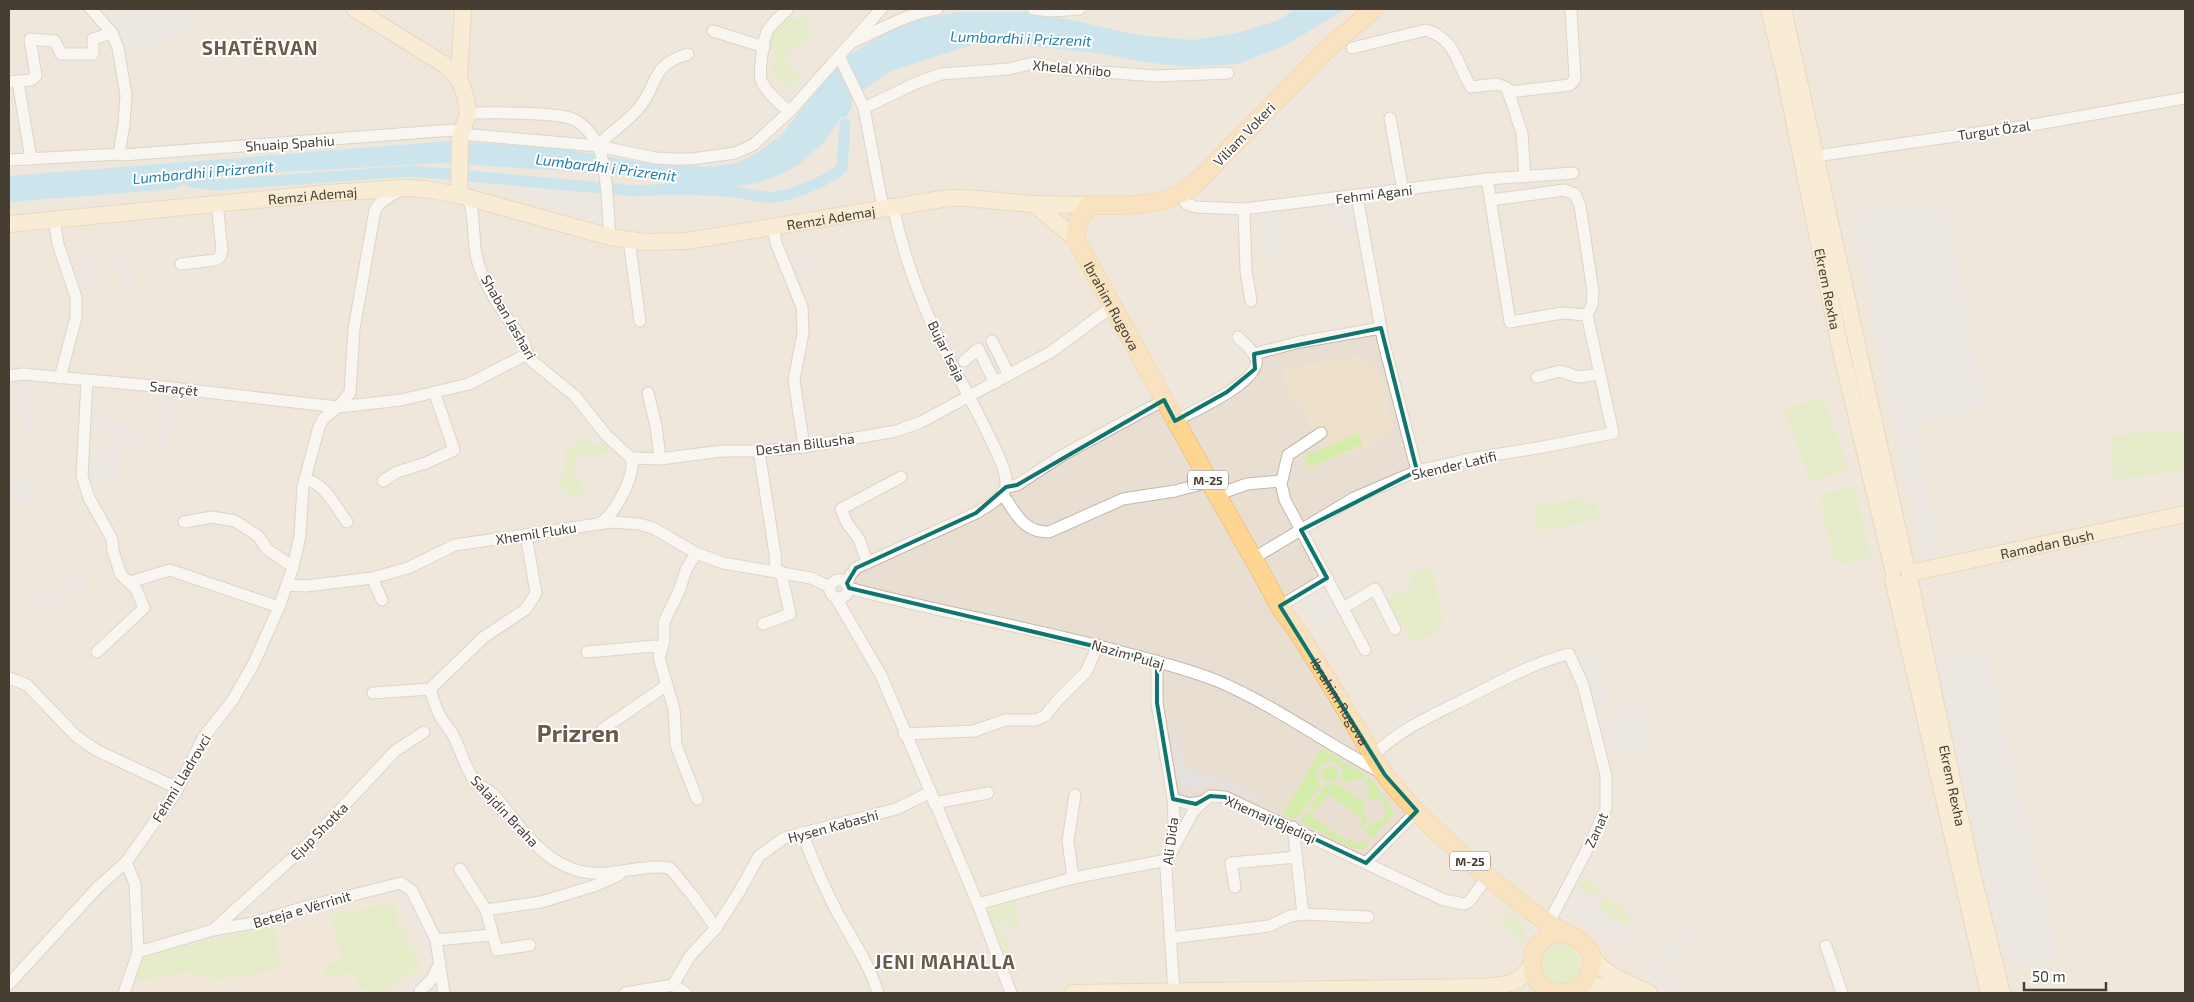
<svg xmlns="http://www.w3.org/2000/svg" width="2194" height="1002" font-family="'Exo 2',sans-serif">
<style>
.residential{fill:#e8dfd2}
.education{fill:#eee1cc}
.green{fill:#d4eca9}
.parking{fill:#e4e0dd}
.water{fill:#9bdaf6}
.lines{fill:none;stroke-linecap:round;stroke-linejoin:round}
.canal{stroke:#9bdaf6;stroke-width:11}
.street-casing{stroke:#c3b7a9;stroke-width:13}
.secondary-casing{stroke:#dbc092;stroke-width:18}
.primary-casing{stroke:#edb258;stroke-width:19}
.street{stroke:#fff;stroke-width:11}
.secondary{stroke:#ffeac3;stroke-width:16}
.primary{stroke:#ffd592;stroke-width:18}
.marked{fill:none;stroke:#0f766e;stroke-width:4;stroke-linejoin:round}
.labels{text-anchor:middle;dominant-baseline:central;stroke-width:4;stroke-linejoin:round;paint-order:stroke}
.shield{fill:#fff;stroke:#7e7770;stroke-width:1}
.shield-label{font-size:12px;font-weight:bold;fill:#463d33}
.street-label{font-size:14px;fill:#463d33;stroke:#fff}
.water-label{font-size:15px;font-style:italic;fill:#227eaa;stroke:#fff}
.district-label{font-size:19px;font-weight:bold;letter-spacing:1px;fill:#6a5a4a;stroke:#fff}
.town-label{font-size:24px;font-weight:bold;fill:#6a5a4a;stroke:#fff}
</style>
<rect width="100%" height="100%" fill="#f4ede4"/>
<!-- residential -->
<rect class="residential" x="9" y="9" width="2176" height="984"/>
<!-- education -->
<g class="education">
<polygon points="1358,356 1380,371 1393,427 1371,446 1335,460 1288,392 1282,370"/>
<polygon points="397,895 419,935 428,971 394,993 136,993 138,979 156,957 302,922"/>
</g>
<!-- green -->
<g class="green">
<polygon points="788,14 795,21 801,16 812,21 807,28 812,37 794,47 783,57 802,78 791,88 769,73 776,54 768,47 774,28"/>
<polygon points="1823,397 1849,469 1811,483 1784,409"/>
<polygon points="2185,429 2185,472 2114,479 2110,436"/>
<polygon points="1358,433 1363,444 1309,468 1304,457"/>
<polygon points="588,439 593,446 604,441 609,452 576,458 575,467 572,469 572,474 578,476 578,481 585,491 573,501 557,484 564,474 566,449"/>
<polygon points="1855,488 1871,557 1836,565 1819,495"/>
<polygon points="1582,497 1584,505 1596,503 1599,520 1539,532 1534,506"/>
<polygon points="1432,568 1444,628 1415,643 1386,600 1413,586 1409,573"/>
<path d="M1322 748 1366 776 1363 780 1355 779 1346 783 1341 780 1343 772C1335 750 1307 766 1321 785L1295 820 1283 814Z"/>
<circle cx="1330" cy="774" r="8"/>
<path d="M1371 778 1395 814 1371 839 1365 831 1372 823 1381 821C1390 811 1384 794 1370 801L1368 799 1370 790 1366 782Z"/>
<polygon points="1337,784 1365,804 1363,813 1368,820 1360,829 1358,828 1364,820 1328,794 1315,811 1309,808 1325,786"/>
<polygon points="1307,812 1313,814 1312,817 1347,841 1351,838 1358,844 1363,840 1368,844 1363,849 1354,849 1300,822"/>
<polygon points="1584,877 1600,890 1592,897 1578,886"/>
<polygon points="1607,896 1632,919 1625,926 1599,906"/>
<polygon points="1013,901 1020,928 1016,931 1007,921 1000,925 1002,934 996,937 985,909"/>
<polygon points="394,902 398,926 407,934 407,945 421,957 420,966 381,993 372,993 368,988 358,989 355,972 325,977 323,965 343,962 330,915"/>
<polygon points="1512,911 1523,924 1526,941 1519,941 1508,928 1497,927"/>
<polygon points="274,926 281,969 217,980 208,975 196,976 193,971 134,982 140,966 147,954"/>
<polygon points="1005,934 1016,965 1010,967 998,938"/>
<circle cx="1561" cy="964" r="19"/>
</g>
<!-- parking -->
<g class="parking">
<polygon points="117,9 191,9 198,32 131,51 122,44 118,32 106,16"/>
<polygon points="507,183 598,195 601,231 567,223 568,212 507,196"/>
<polygon points="1356,198 1361,230 1334,234 1329,202"/>
<polygon points="1945,199 1985,407 1913,425 1940,555 1924,559 1874,327 1853,214"/>
<polygon points="1280,212 1283,256 1263,257 1261,213"/>
<polygon points="809,240 811,240 820,262 798,272 794,261 811,256"/>
<polygon points="128,255 136,286 124,293 114,258"/>
<polygon points="80,258 91,260 93,281 78,286 77,279 79,276"/>
<polygon points="18,382 29,382 34,432 22,434"/>
<polygon points="161,396 169,396 170,452 155,449 153,433 161,434"/>
<polygon points="90,419 140,423 139,442 120,441 118,477 91,489 87,460 105,460 105,434 88,431"/>
<polygon points="33,474 36,501 9,509 9,475"/>
<polygon points="79,566 90,588 28,613 25,605 73,586 67,570"/>
<polygon points="1319,590 1327,603 1335,599 1341,610 1315,625 1301,601"/>
<polygon points="1552,645 1554,653 1383,738 1378,729"/>
<polygon points="1595,652 1612,699 1598,708 1580,657"/>
<polygon points="1987,653 2059,958 2009,969 1990,908 1934,661"/>
<polygon points="1639,703 1652,750 1617,759 1604,713"/>
<polygon points="1176,729 1185,768 1262,794 1257,800 1212,784 1196,790 1181,789 1171,730"/>
<polygon points="404,891 428,935 435,961 433,972 418,987 409,993 394,993 428,971 419,935 397,895"/>
<polygon points="1581,892 1632,933 1615,946 1569,907"/>
<polygon points="1682,928 1694,938 1663,977 1684,993 1662,993 1643,979"/>
</g>
<!-- water -->
<polygon class="water" points="1296,9 1346,9 1284,46 1238,64 1187,67 1145,62 1096,53 1011,44 975,44 891,71 854,96 848,106 845,104 840,113 842,116 825,141 800,164 786,172 758,183 720,189 669,186 661,180 613,174 441,163 230,175 193,180 174,189 9,202 9,176 451,141 557,148 654,164 708,167 737,163 759,152 782,134 835,66 849,55 894,28 930,17 960,12 1036,12 1137,35 1193,40 1237,33 1277,21"/>
<g class="lines">
<!-- canal -->
<g class="canal">
<polyline points="843,112 847,105"/>
<path d="M190 182 217 185 412 171 635 191C668 189 702 189 734 192 749 193 762 199 776 197 796 194 827 181 842 168L845 124"/>
</g>
<!-- street casing -->
<g class="street-casing">
<g id="street">
<polyline points="91,9 112,33 118,48 126,95 124,124 119,154"/>
<polyline points="1033,9 1051,11 1080,9"/>
<path d="M787 10C780 16 773 23 768 30 763 39 759 71 761 80 764 89 782 107 790 111"/>
<polyline points="713,31 764,47"/>
<path d="M853 42C881 29 906 14 937 9"/>
<path d="M1352 48 1426 30C1456 39 1456 63 1471 87L1497 84 1507 88 1522 133 1525 177"/>
<polyline points="840,58 864,108 883,208"/>
<polyline points="9,82 31,80 36,76 30,39 55,41 61,54 93,54 93,39 112,33"/>
<polyline points="18,82 31,159"/>
<polyline points="1508,92 1570,85 1575,79 1571,9"/>
<polyline points="864,108 916,83 941,74 1009,69 1033,63 1063,69 1156,76 1228,73"/>
<path d="M468 113C491 113 558 111 575 120 584 125 594 136 598 146 607 165 608 214 610 237"/>
<polyline points="1390,118 1403,191"/>
<path d="M598 146C610 132 626 123 638 109 660 84 648 66 688 54"/>
<polyline points="1809,157 2032,125 2185,98"/>
<polyline points="9,160 119,154 123,155 452,130 461,134 598,146 656,158 674,159 692,159 735,153 753,145 790,111 881,9"/>
<polyline points="1180,195 1187,204 1196,207 1244,209 1487,179 1573,173"/>
<polyline points="1357,197 1383,340 1417,471"/>
<path d="M468 198C476 216 472 239 477 259 485 290 508 318 525 344L527 354 532 361 575 396 606 435 631 458"/>
<polyline points="1491,200 1564,190 1575,194 1580,206 1593,291 1592,305 1587,315"/>
<polyline points="1244,209 1246,271 1251,301"/>
<polyline points="54,219 58,244 76,297 76,317 60,378"/>
<polyline points="773,227 776,243 802,307 803,333 794,380 804,447"/>
<polyline points="629,240 640,321"/>
<polyline points="181,264 215,260 220,257 222,250 217,203"/>
<polyline points="992,341 1009,375"/>
<polyline points="1254,354 1300,342 1381,328"/>
<polyline points="964,361 978,349 995,383"/>
<polyline points="9,376 23,374 154,386 338,407 401,400 469,384 527,354"/>
<polyline points="1537,377 1560,371 1578,377 1600,374"/>
<polyline points="87,381 82,476 89,498 112,539 113,551 121,575 136,589 144,608 97,652"/>
<polyline points="648,393 656,426 660,459"/>
<path d="M1175 421C1193 411 1261 382 1256 359 1254 351 1244 343 1238 337"/>
<polyline points="1321,433 1288,455 1281,484 1285,500 1365,650"/>
<polyline points="759,451 775,554 776,571"/>
<polyline points="631,458 660,459 722,451 759,451 804,447 896,431 921,422 1051,352 1113,306"/>
<path d="M305 479C327 485 334 505 347 522"/>
<polyline points="383,481 397,472 426,463 454,450 435,394"/>
<polyline points="1006,487 1017,485 1063,455 1164,400"/>
<path d="M1002 493C1015 512 1023 533 1049 532L1123 499 1175 491 1209 482"/>
<polyline points="1216,495 1247,484 1281,481"/>
<polyline points="184,522 212,517 235,521 258,536 267,549 293,567"/>
<path d="M600 523C614 516 637 474 631 458"/>
<polyline points="696,553 686,570 679,591 664,622 664,641 659,658 674,709 676,745 697,799"/>
<polyline points="1254,558 1354,498 1417,471 1469,459 1543,447 1613,433 1587,315 1562,313 1510,322 1487,179"/>
<polyline points="867,562 859,539 847,523 841,509 901,477"/>
<polyline points="372,578 382,600"/>
<circle cx="839" cy="589" r="9"/>
<polyline points="130,582 170,570 279,607"/>
<path d="M847 583 851 574 856 568 976 513C986 507 1004 498 1006 485 1007 469 996 452 990 438 973 402 953 368 936 333 917 292 902 250 893 206"/>
<polyline points="287,585 306,586 372,578 408,568 455,545 612,522 639,524 653,528 696,553 723,563 811,578 830,587"/>
<path d="M849 588C941 613 1037 628 1129 654 1159 662 1191 670 1220 682 1277 707 1327 744 1382 773"/>
<polyline points="836,598 881,675 978,904 1011,993"/>
<polyline points="1280,606 1327,578"/>
<polyline points="1343,608 1375,589 1395,629"/>
<polyline points="763,624 790,614 781,572"/>
<polyline points="587,652 655,646 661,652"/>
<polyline points="1157,661 1157,703 1173,799 1174,819 1171,853 1167,860 1166,870 1174,991"/>
<polyline points="9,678 27,685 76,736 96,750 177,788"/>
<path d="M430 689C433 699 436 709 441 718 445 724 451 730 454 737 461 751 465 768 475 781 479 787 488 789 493 794 518 822 538 859 576 870 607 880 639 863 670 868L693 896 716 928"/>
<polyline points="373,693 430,689 484,637 526,609 536,593 526,535"/>
<polyline points="603,729 667,685"/>
<polyline points="904,734 974,731 1005,720 1036,720 1045,716 1058,700 1086,672 1098,645"/>
<path d="M1373 756C1399 729 1437 713 1471 696 1503 680 1535 662 1569 654L1583 685 1599 748 1606 776V808L1591 842 1546 928"/>
<polyline points="1173,799 1190,804 1201,802"/>
<polyline points="934,803 988,793"/>
<polyline points="1293,827 1303,914"/>
<path d="M802 832C812 859 823 885 836 910 851 938 869 963 878 993"/>
<polyline points="1171,853 1194,810 1210,796 1225,797 1444,900 1464,904 1469,902 1487,877"/>
<polyline points="1366,863 1417,811"/>
<polyline points="460,869 486,910 497,950 530,945"/>
<polyline points="1073,878 1068,841 1075,795"/>
<polyline points="1235,887 1231,863 1296,857"/>
<polyline points="978,904 1073,878 1167,860"/>
<polyline points="486,910 541,902 594,886 619,875"/>
<polyline points="213,930 310,842 395,751 424,732"/>
<polyline points="1170,938 1269,926 1290,916 1303,914 1368,917"/>
<polyline points="436,940 492,935"/>
<polyline points="1826,946 1842,993"/>
<polyline points="138,952 213,930 253,923 305,907 401,883 412,891 436,940 444,993"/>
<polyline points="9,984 98,887 126,862 176,792 203,738 232,701 254,663 279,607 293,567 300,536 303,486 319,427 323,419 338,407 350,393 354,329 375,210 380,203 398,191"/>
<polyline points="673,985 690,956 716,928 739,892 759,856 784,838 896,809 929,793"/>
<polyline points="673,985 686,993"/>
<polyline points="420,991 432,979 440,963"/>
<polyline points="124,993 138,952 135,884 126,862"/>
<polyline points="625,993 673,985"/>
</g>
</g>
<!-- secondary casing -->
<g class="secondary-casing">
<g id="secondary">
<polyline points="355,9 445,65 459,79"/>
<path id="s1" d="M1769 9 1784 71 1840 347 1893 569"/>
<polyline points="1783,9 1906,567"/>
<polyline points="459,195 460,139 468,113 465,95 459,79 463,9"/>
<polyline points="1034,204 1075,238"/>
<path id="s2" d="M9 224 329 193 405 188 425 189 459 195 610 237 644 242 687 241 948 198H965L1034 204 1089 205"/>
<path id="s3" d="M1910 573 2185 514"/>
<path id="s4" d="M1909 578 1971 869 2002 993"/>
<polyline points="1893,579 1989,993"/>
<path d="M1591 955C1604 976 1627 982 1649 993"/>
<polyline points="1580,987 1599,986 1619,993"/>
<path d="M1073 993 1480 987C1502 985 1520 986 1531 965"/>
</g>
</g>
<!-- primary casing -->
<g class="primary-casing">
<g id="primary">
<path id="s5" d="M1374 9 1327 49 1193 186C1160 209 1128 205 1089 205L1078 221 1075 238C1134 344 1191 451 1252 556 1262 573 1270 590 1280 607 1288 619 1297 630 1304 642 1322 670 1339 699 1356 727 1368 747 1378 768 1393 785 1428 828 1477 869 1521 903 1532 912 1543 920 1555 927 1574 938 1603 946 1588 976 1584 985 1574 992 1563 993 1523 995 1520 931 1566 933"/>
</g>
</g>
<!-- street -->
<use href="#street" class="street"/>
<!-- secondary -->
<use href="#secondary" class="secondary"/>
<!-- primary -->
<use href="#primary" class="primary"/>
</g>
<!-- marked area -->
<path d="M0 0H2194V1002H0ZM1381 328 1417 471 1301 530 1327 578 1280 606 1385 775 1417 811 1366 863 1225 797 1210 796 1196 804 1173 799 1157 703V661L849 588 847 583 856 568 976 513 1006 487 1017 485 1164 400 1175 421 1227 392 1255 369 1254 354Z" fill="#f4ede4" fill-opacity=".55" fill-rule="evenodd"/>
<path class="marked" d="M1381 328 1417 471 1301 530 1327 578 1280 606 1385 775 1417 811 1366 863 1225 797 1210 796 1196 804 1173 799 1157 703V661L849 588 847 583 856 568 976 513 1006 487 1017 485 1164 400 1175 421 1227 392 1255 369 1254 354Z"/>
<g class="labels">
<!-- shield labels -->
<g class="shield">
<rect x="1188" y="470.5" width="40" height="19" rx="4"/>
<rect x="1450" y="851.5" width="40" height="19" rx="4"/>
</g>
<g class="shield-label">
<text x="1208" y="480">M-25</text>
<text x="1470" y="861">M-25</text>
</g>
<!-- street labels -->
<g class="street-label">
<text transform="translate(1072 68) rotate(5)">Xhelal Xhibo</text>
<text transform="translate(1994 130) rotate(-8)">Turgut Özal</text>
<text transform="translate(1244 134) rotate(-46)">Viliam Vokeri</text>
<text transform="translate(290 143) rotate(-4)">Shuaip Spahiu</text>
<text transform="translate(1374 194) rotate(-7)">Fehmi Agani</text>
<text stroke="none"><textPath href="#s2" startOffset="305">Remzi Ademaj</textPath></text>
<text stroke="none"><textPath href="#s2" startOffset="832">Remzi Ademaj</textPath></text>
<text stroke="none"><textPath href="#s1" startOffset="286">Ekrem Rexha</textPath></text>
<text stroke="none"><textPath href="#s5" startOffset="475">Ibrahim Rugova</textPath></text>
<text transform="translate(509 317) rotate(60)">Shaban Jashari</text>
<text transform="translate(947 351) rotate(63)">Bujar Isaja</text>
<text transform="translate(174 388) rotate(6)">Saraçët</text>
<text transform="translate(805 444) rotate(-7)">Destan Billusha</text>
<text transform="translate(1454 465) rotate(-13)">Skender Latifi</text>
<text transform="translate(536 533) rotate(-9)">Xhemil Fluku</text>
<text stroke="none"><textPath href="#s3" startOffset="140">Ramadan Bush</textPath></text>
<text transform="translate(1128 654) rotate(16)">Nazim Pulaj</text>
<text stroke="none"><textPath href="#s5" startOffset="932">Ibrahim Rugova</textPath></text>
<text transform="translate(181 778) rotate(-59)">Fehmi Lladrovci</text>
<text stroke="none"><textPath href="#s4" startOffset="212">Ekrem Rexha</textPath></text>
<text transform="translate(505 811) rotate(47)">Salajdin Braha</text>
<text transform="translate(1271 819) rotate(24)">Xhemajl Bjediqi</text>
<text transform="translate(833 826) rotate(-15)">Hysen Kabashi</text>
<text transform="translate(1596 830) rotate(-66)">Zanat</text>
<text transform="translate(319 831) rotate(-45)">Ejup Shotka</text>
<text transform="translate(1170 841) rotate(-83)">Ali Dida</text>
<text transform="translate(302 909) rotate(-16)">Beteja e Vërrinit</text>
</g>
<!-- water labels -->
<g class="water-label">
<text transform="translate(1021 38) rotate(2)">Lumbardhi i Prizrenit</text>
<text transform="translate(606 167) rotate(7)">Lumbardhi i Prizrenit</text>
<text transform="translate(203 172) rotate(-5)">Lumbardhi i Prizrenit</text>
</g>
<!-- district labels -->
<g class="district-label">
<text x="260" y="47">SHATËRVAN</text>
<text x="945" y="961">JENI MAHALLA</text>
</g>
<!-- town labels -->
<g class="town-label">
<text x="578" y="732">Prizren</text>
</g>
</g>
<!-- border -->
<rect width="2194" height="1002" fill="none" stroke="#463d33" stroke-width="20"/>
<!-- scale -->
<path d="M2024 982v8h82v-8" fill="none" stroke="#463d33" stroke-width="2.5"/>
<text x="2032" y="982" font-size="15" fill="#463d33" stroke="#ffffff" stroke-width="4" paint-order="stroke">50 m</text>
</svg>
